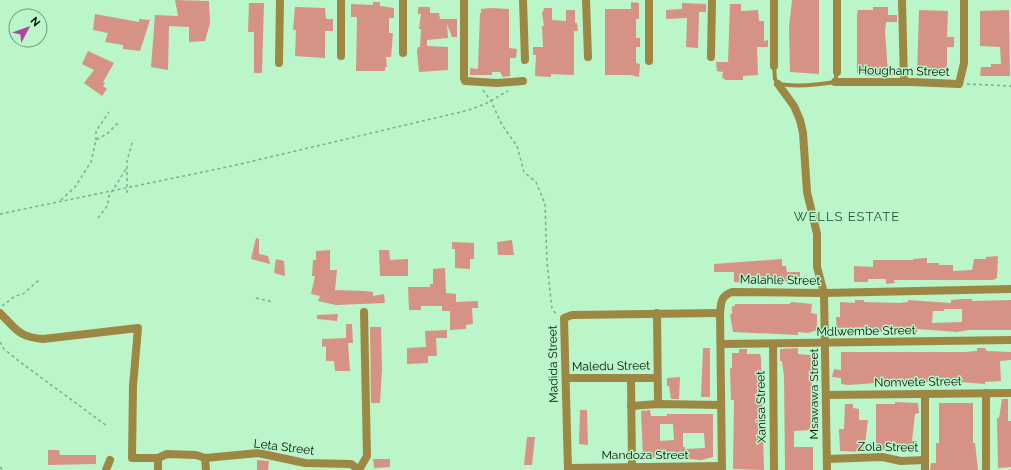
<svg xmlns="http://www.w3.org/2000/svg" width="1011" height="470" font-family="Raleway,sans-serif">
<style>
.building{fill:#d69284;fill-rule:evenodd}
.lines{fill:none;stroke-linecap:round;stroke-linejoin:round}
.path{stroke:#7ead8a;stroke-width:1.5;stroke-dasharray:3 3;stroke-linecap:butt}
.lane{stroke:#9c8844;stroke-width:4}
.street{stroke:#9c8844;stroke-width:8}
.labels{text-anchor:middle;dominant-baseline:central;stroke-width:3;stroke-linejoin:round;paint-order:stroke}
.street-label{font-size:12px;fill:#011607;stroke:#baf6ca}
.neighbourhood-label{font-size:13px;letter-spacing:1px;fill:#1a5430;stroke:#baf6ca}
</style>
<rect width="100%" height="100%" fill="#baf6ca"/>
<!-- building -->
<g class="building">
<polygon points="175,0 209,1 210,23 205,41 189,42 189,27 169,26 168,70 151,67 155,15 178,16"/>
<polygon points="792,0 819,0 819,74 790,72 789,27"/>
<polygon points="373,2 380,2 380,6 394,8 394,18 389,18 389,33 393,33 391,57 386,57 387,67 385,67 385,71 356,71 357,17 351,17 351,4 373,5"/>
<polygon points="631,2 639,3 639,19 636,19 636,38 640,38 640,47 636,47 636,63 640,64 639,77 630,75 605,75 605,9 631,9"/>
<polygon points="249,3 264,3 262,73 254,73 254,32 248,32"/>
<polygon points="682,3 706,4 706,12 699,12 698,48 686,47 687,18 666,19 666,10 682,9"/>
<polygon points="730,4 741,4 741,11 758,10 759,21 764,21 764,41 768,40 768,47 757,47 758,75 743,76 743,80 725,80 724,78 722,79 723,72 717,71 716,62 728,62"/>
<polygon points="295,7 325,8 326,19 333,19 333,31 325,31 325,58 295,56 296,30 293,30"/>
<polygon points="418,7 430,7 430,13 439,13 440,19 457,19 457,37 452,37 447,24 448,38 427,40 427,46 448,47 448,70 419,72 417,51 418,47 420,47 421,29 419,29 421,14 418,14"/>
<polygon points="873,7 888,7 888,15 897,15 897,22 886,22 885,32 888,72 898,72 898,76 888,76 888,73 888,76 866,76 865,73 857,73 857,14 858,10 873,10"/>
<polygon points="490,8 509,9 509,48 517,49 516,58 510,58 510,76 503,77 500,72 492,72 492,75 470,75 470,68 478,69 480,13 481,13 481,9"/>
<polygon points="544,8 552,8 552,20 566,21 566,10 575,10 575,23 577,23 578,31 574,31 574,75 551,74 551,77 535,76 536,55 533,55 533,47 543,47 542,26 544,26 542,12 543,12"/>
<polygon points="919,10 948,11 947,37 954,37 954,47 947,47 947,75 937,76 917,75"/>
<polygon points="1009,10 1010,76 980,76 981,67 991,67 991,64 1001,64 1000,47 980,46 980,11"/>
<polygon points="95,14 139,22 139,19 150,20 140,51 123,49 123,45 105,42 108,33 93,30"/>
<polygon points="88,51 114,63 103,82 105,83 103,86 107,89 102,96 84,83 94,70 82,64"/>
<polygon points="256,238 259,239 259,254 268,256 270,264 251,259"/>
<polygon points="512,240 514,255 498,255 497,242"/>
<polygon points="452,242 474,243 474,259 470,259 470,269 455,268 455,249 452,249"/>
<polygon points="330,250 330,270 337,270 335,290 365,291 373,292 373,296 384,294 385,303 336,305 318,301 320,296 311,294 315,276 312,276 313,260 316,260 316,251"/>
<polygon points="379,250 389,250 390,260 408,259 408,276 380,276"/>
<polygon points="998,256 997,278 993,280 894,280 895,283 886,284 886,279 868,279 868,282 854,282 854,266 873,267 873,260 914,260 913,259 927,258 927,263 939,263 939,265 953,265 953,271 972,270 974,259 986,259 986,257"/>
<polygon points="276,259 284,261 285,276 274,273"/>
<polygon points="782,259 782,266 786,266 787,272 800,272 800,283 771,280 762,281 762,284 734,282 734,272 714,272 714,264"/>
<polygon points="445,268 446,293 456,294 456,302 478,301 478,308 472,308 473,324 466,325 466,329 450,330 450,311 442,311 442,306 421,306 421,310 409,310 408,287 430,287 430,284 433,284 433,269"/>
<path d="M963 299H972V301L1011 300V330H969L957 332 917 329V333L866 331 837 336 836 317H840V302L855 303V300H864V302L900 303 908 302V300L951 303V300ZM944 309H962V322L932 323 933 311H944Z"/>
<polygon points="792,302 812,304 811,313 817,314 817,330 808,333 798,332 798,335 733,332 730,314 732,314 732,306 735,306 735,304 789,304"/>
<polygon points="338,314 337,321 317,319 317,315"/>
<polygon points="346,324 352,324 353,343 348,343 350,371 335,371 334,361 326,361 326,346 322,347 322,339 346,338"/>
<polygon points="370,327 381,327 382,369 380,403 371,403"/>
<polygon points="447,330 447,338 436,338 437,356 428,356 428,363 407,364 407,348 426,347 425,331"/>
<polygon points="703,348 710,348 710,397 701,397"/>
<polygon points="798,348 798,354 810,355 811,358 812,411 810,430 794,431 794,447 813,447 813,470 785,470 784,376 782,361 780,361 780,349"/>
<polygon points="977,348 985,348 987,351 1011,352 1011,360 1000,361 1001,381 985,382 985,384 960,382 960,385 932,382 904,382 904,385 876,383 849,385 841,384 841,378 832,377 834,369 841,370 841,352 966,352 977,351"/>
<polygon points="739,349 747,349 747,354 760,354 761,358 764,470 733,469 734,400 731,400 730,368 732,368 732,353 739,353"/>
<polygon points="680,377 679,399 671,399 669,386 667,386 667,378"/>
<polygon points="1002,399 1008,399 1008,421 1011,421 1011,467 998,468 997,418 999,418"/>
<polygon points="895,402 918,403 919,413 915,414 912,441 917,441 917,449 885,447 885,450 876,450 876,404 895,404"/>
<polygon points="939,403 973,403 973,443 975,443 978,470 930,470 931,463 936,463 936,443 939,443"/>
<polygon points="845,404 853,404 853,408 859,409 859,420 868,420 864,452 840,451 839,429 844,429"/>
<polygon points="580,410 587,410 588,445 579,444"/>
<path d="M650 410 651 416H667V414H713V457L701 460 676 458V457L643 458 641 411ZM660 424H673L674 440 660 441ZM683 433H704L705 448 685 449V447H683Z"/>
<polygon points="527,437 535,437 532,465 524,465"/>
<polygon points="48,450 59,450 60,455 96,455 96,464 48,465"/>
<polygon points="373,459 390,459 390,467 374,468"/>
<polygon points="257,460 269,461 268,470 257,470"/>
</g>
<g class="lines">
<!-- path -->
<g class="path">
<polyline points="967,84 1011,86"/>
<polyline points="483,90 491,101 502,125 517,146 524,172 536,182 545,204 547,263 552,309 557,315"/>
<polyline points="96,140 96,131 109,112"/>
<polyline points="127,193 127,161 133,140"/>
<polyline points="61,200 75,187 91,162 96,140 108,133 118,123"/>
<polyline points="0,214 232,166 469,110 487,103 508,91"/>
<polyline points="98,218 108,205 108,198 126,169"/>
<polyline points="256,298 273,302"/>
<polyline points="2,306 15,296 23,294 39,280"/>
<polyline points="0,342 4,349 20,362 107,426"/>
<polyline points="0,467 3,470"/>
</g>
<!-- lane -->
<path class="lane" d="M774 66 775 79 778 84C797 87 817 85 835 82L837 72"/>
<!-- street -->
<g class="street">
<polyline points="341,0 341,56"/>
<polyline points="403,0 403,53"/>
<polyline points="464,0 464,78 465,81 497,83 523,81"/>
<polyline points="523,0 525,60"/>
<polyline points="586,0 588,57"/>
<polyline points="774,0 774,66"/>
<polyline points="902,0 904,82"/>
<polyline points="711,57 712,0"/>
<polyline points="649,61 649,0"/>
<polyline points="279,63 280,0"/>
<polyline points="837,72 837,0"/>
<polyline points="835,82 912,82 959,84 964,63 964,0"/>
<polyline points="778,84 794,106 800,120 803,133 807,192 817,234 817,267 824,293 827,470"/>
<path d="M0 313C17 330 19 337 43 339L138 328 133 386 132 458H158L167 454 196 455 205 458 258 453 305 463 351 464 359 470"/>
<polyline points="657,313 658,404"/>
<polyline points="721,344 1011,340"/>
<polyline points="773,344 774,470"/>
<polyline points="566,378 657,378"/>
<polyline points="631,379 632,467"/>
<polyline points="925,394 925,470"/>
<polyline points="826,395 1011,393"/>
<polyline points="631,406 658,404 721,405"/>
<polyline points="205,458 206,470"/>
<polyline points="827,459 882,457 901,461 925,460"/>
<polyline points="568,468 722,466"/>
<polyline points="106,470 110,460"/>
<polyline points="158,470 158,458"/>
<polyline points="359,470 367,456 364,312"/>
<polyline points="568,470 564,318 572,315 720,313"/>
<path d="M722 470 720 313C721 302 721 296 732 292L824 293 1011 289"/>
<polyline points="986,470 986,393"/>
</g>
</g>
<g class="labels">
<!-- street labels -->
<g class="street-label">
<text transform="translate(904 71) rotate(1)">Hougham Street</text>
<text transform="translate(780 280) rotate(1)">Malahle Street</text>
<text transform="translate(866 331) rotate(-1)">Mdlwembe Street</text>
<text transform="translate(553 364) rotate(-91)">Madida Street</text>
<text transform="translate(611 366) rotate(-1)">Maledu Street</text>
<text transform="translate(918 382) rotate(-1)">Nomvete Street</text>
<text transform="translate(814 394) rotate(-90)">Msawawa Street</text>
<text transform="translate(761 407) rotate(-91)">Xanisa Street</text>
<text transform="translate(284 447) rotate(7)">Leta Street</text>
<text transform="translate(888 447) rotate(1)">Zola Street</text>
<text x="645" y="455">Mandoza Street</text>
</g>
<!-- neighbourhood labels -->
<g class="neighbourhood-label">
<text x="847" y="216">WELLS ESTATE</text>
</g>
</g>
<!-- north arrow -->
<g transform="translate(28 28) rotate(49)"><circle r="19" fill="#baf6ca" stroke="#709c7c"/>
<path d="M0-3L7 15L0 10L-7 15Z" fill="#b044a3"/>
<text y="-6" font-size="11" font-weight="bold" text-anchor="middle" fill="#011607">N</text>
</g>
</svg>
